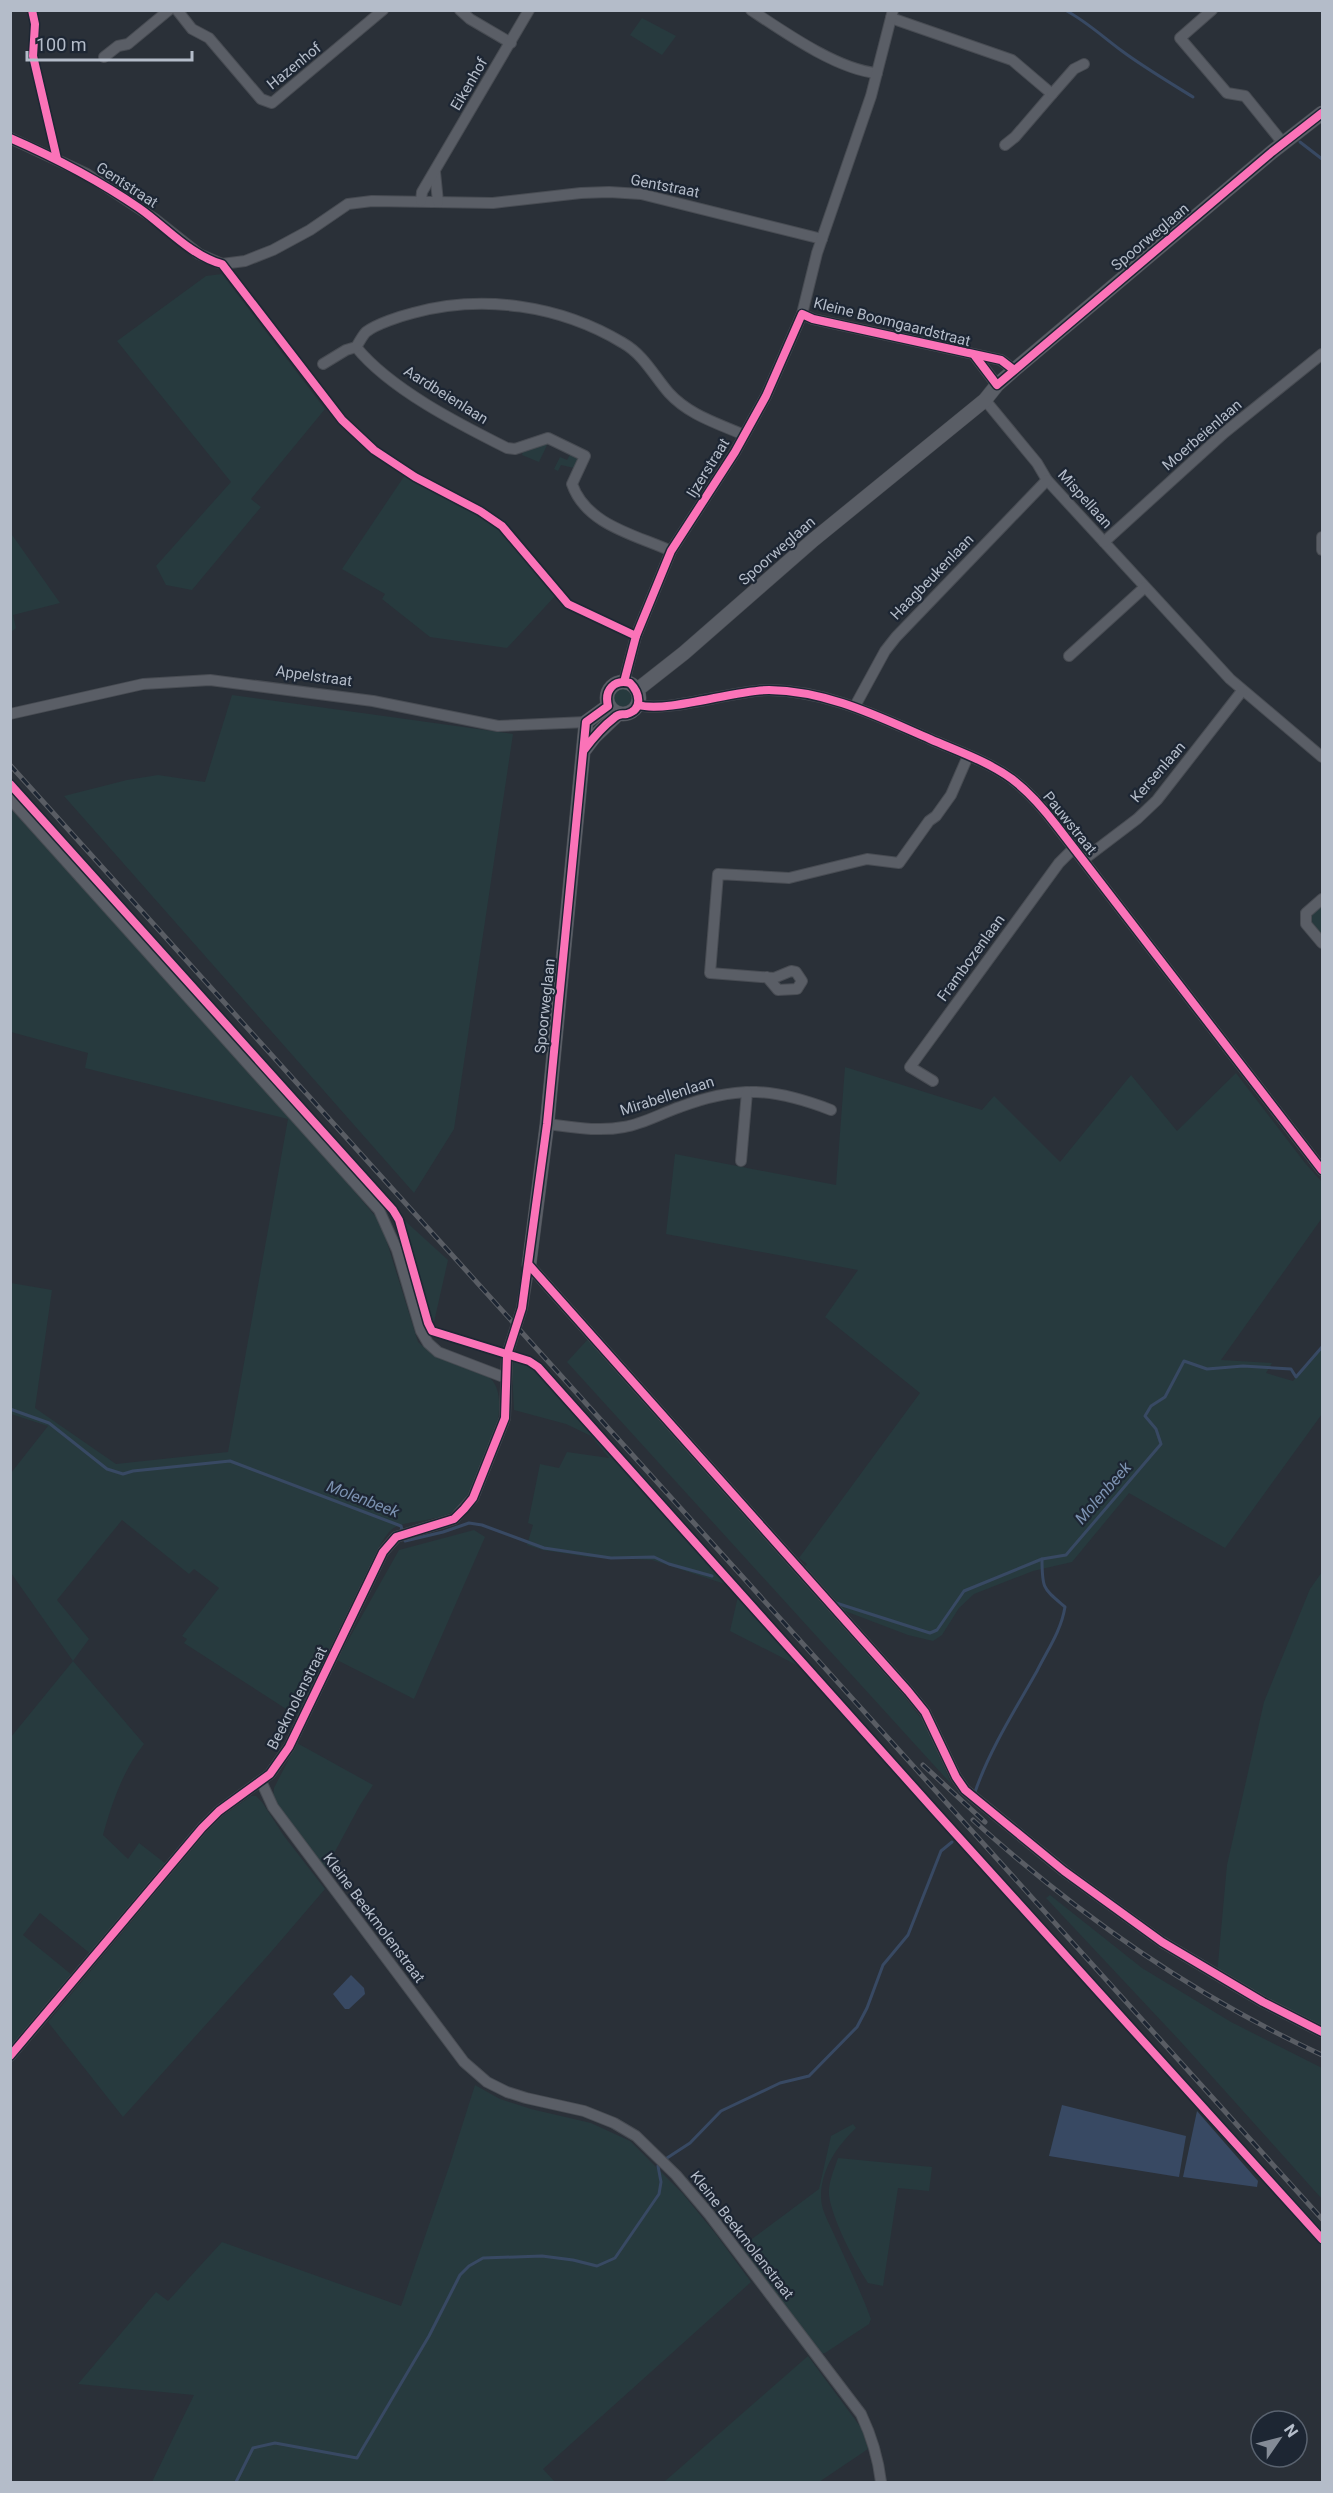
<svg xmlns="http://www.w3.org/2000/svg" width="1333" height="2493" font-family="Roboto,sans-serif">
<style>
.green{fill:#273a3e}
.water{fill:#384963}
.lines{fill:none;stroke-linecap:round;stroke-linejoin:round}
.stream{stroke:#384963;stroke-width:3}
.minor-casing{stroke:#484c53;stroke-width:12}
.tertiary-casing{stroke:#484c53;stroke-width:15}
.minor{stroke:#5a5e66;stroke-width:10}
.tertiary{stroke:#5a5e66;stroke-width:14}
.rail-casing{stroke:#595d64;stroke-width:5}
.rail{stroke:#1d2633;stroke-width:3;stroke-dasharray:9;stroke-linecap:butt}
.cycleway-casing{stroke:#1d2633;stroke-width:11}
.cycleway{stroke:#fb73b8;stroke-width:8}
.labels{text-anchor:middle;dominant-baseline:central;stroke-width:4.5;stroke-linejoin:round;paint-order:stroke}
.street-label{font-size:15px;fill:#b4bcc9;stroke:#1d2633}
.water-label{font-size:16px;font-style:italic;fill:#7c92b1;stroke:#1d2633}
</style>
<rect width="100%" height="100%" fill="#2a3038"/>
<!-- green -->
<g class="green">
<polygon points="642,18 676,36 662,55 630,35"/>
<polygon points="222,274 325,409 251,499 261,507 192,590 166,585 156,566 231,482 117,341 206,276"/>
<polygon points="548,443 539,462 522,455 523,451"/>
<polygon points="571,453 579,460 574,468 561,465 558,471 554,469 560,457 567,460"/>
<polygon points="405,475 452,499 504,531 556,595 507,648 430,637 382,599 385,594 342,569"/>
<polygon points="10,532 60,603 13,615 16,628 11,632"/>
<circle cx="623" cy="698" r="10"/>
<polygon points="232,695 513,734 454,1129 414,1193 64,796 127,780 158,775 205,782"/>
<path d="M11 809 290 1115 381 1223 418 1342C434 1358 454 1363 475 1372 480 1374 487 1375 491 1379 516 1404 478 1496 452 1512 437 1522 402 1520 391 1530 387 1534 383 1540 380 1545L297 1716 184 1643 187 1639 182 1636 219 1588 194 1569 189 1574 122 1520 57 1600 89 1639 73 1661 144 1744C123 1770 112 1803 103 1835L128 1859 139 1843 166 1864 92 1955 40 1913 23 1935 72 1975 11 2050V1737L73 1661 11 1573V1473L48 1426 11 1414V1283L52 1290 35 1408 116 1464 228 1452 288 1119 85 1068 88 1053 11 1032Z"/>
<polygon points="1322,905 1322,935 1310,921 1310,916"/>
<polygon points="845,1067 982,1110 994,1096 1060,1162 1131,1075 1177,1131 1236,1073 1305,1163 1322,1182 1322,1218 1221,1360 1272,1363 1266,1373 1293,1381 1322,1346 1322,1414 1225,1548 1129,1493 1072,1562 1033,1571 974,1594 959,1608 942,1635 933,1641 908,1635 837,1608 802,1570 807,1564 799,1558 920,1393 825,1317 858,1270 666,1234 675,1154 836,1185"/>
<polygon points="393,1210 448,1260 432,1331"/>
<polygon points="589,1338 903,1695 925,1723 952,1785 567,1362"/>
<polygon points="514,1360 530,1365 642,1474 818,1676 730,1631 739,1592 731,1586 652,1560 589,1557 543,1550 527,1545 533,1525 528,1523 540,1464 559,1468 567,1452 609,1458 591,1436 566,1424 514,1410 512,1371"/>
<polygon points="474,1530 485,1537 414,1699 337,1660 399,1550"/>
<polygon points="1322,1572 1322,2030 1217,1975 1227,1865 1264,1702 1310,1589"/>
<polygon points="297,1743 373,1785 360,1805 324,1872 273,1799 274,1788"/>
<polygon points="251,1796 256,1796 262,1802 284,1836 325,1889 271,1952 123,2117 48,2022 202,1837 220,1818"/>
<polygon points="1050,1895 1142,1968 1231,2022 1322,2068 1322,2199 1181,2042 1046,1898"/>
<polygon points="475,2085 500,2099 531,2109 591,2123 630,2141 683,2194 715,2233 751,2282 543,2469 555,2482 152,2482 194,2395 78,2384 156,2292 168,2301 222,2242 401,2306 449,2167"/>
<polygon points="1193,2088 1322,2230 1322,2247 1314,2238 1315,2234 1190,2097"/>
<path d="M853 2124 856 2128C837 2146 821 2169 821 2197 821 2212 832 2228 837 2241 849 2267 861 2292 871 2319L869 2324 825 2353 820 2354 741 2247 819 2189 831 2136Z"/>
<path d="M838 2158 932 2167 929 2191 898 2188 883 2286 868 2283C855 2262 832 2220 829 2195 828 2183 834 2170 838 2158Z"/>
<polygon points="808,2356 862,2429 868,2449 819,2482 664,2482"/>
</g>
<!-- water -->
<g class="water">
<polygon points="351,1975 364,1988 365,1994 349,2009 345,2009 333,1994"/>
<polygon points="1062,2105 1186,2136 1179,2177 1049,2156"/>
<polygon points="1197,2111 1258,2181 1257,2187 1183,2177"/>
</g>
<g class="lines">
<!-- stream -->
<g class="stream">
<path d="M1065 10C1086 21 1103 37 1122 51 1145 68 1169 82 1193 97"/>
<polyline points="1300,142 1322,159"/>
<polyline points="10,1409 49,1423 107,1469 123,1474 133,1471 230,1461 401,1526 405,1541 443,1532 469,1523 482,1525 544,1548 611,1558 654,1557 669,1564 712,1576"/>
<polyline points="836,1603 930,1633 937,1630 964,1591 1042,1559 1066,1555 1161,1444 1156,1429 1145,1416 1151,1406 1165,1397 1184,1361 1207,1369 1243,1366 1291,1369 1296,1377 1322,1347"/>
<path d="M975 1792C990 1749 1015 1710 1037 1671 1048 1649 1061 1631 1065 1607 1043 1588 1042 1589 1042 1559"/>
<polyline points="667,2158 690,2143 721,2111 780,2083 809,2076 857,2027 867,2008 883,1965 908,1935 941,1851 952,1842"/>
<polyline points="236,2482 253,2448 275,2443 357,2458 429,2336 460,2275 469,2266 483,2258 542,2256 573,2260 597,2266 615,2258 659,2194 661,2182 658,2166"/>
</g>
<!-- minor casing -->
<g class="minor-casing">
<g id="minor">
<polyline points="177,10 192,29 209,38 261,99 272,103 383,10"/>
<polyline points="460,10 470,19 511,43"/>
<path d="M751 10C784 32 838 70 877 73"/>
<polyline points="1212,10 1180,38 1227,93 1245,96 1283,143"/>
<polyline points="891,18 1012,60 1052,94 1015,137 1005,145"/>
<polyline points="104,57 118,46 128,44 169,10"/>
<polyline points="1052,94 1074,69 1084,64"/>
<polyline points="10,138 87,174 155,219 199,254 222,264 245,261 273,250 310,230 348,204 372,201 493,203 581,193 609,192 641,194 822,239"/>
<polyline points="435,172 438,202"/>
<polyline points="421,201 422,192 529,10"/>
<polyline points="802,314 813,319 1001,360 1014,370"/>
<path d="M356 347C390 389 459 424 507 448L515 449 548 438 585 456 572 484C586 525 636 535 671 551"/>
<polyline points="975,356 997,385"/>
<path d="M323 364 346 350 356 347C359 343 362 336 366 332 376 324 401 316 413 313 483 294 560 305 623 343 644 355 654 376 669 393 689 415 717 423 744 435"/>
<polyline points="985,400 1037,463 1047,480 1230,679 1322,757"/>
<polyline points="1322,537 1322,550"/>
<polyline points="1104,542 1224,433 1322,354"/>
<polyline points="1069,656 1145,587"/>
<polyline points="624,682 636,636 671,551 735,452 766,396 802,314 817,253 871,96 893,10"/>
<path d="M638 705C668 713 734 690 769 690 828 691 877 716 930 739 957 751 987 761 1012 779 1029 792 1043 808 1056 825L1322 1170"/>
<polyline points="855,706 885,651 896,637 1047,480"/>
<polyline points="10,714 143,684 210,680 373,701 498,726 586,722"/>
<polyline points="10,799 379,1210 397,1250 421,1331 428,1343 438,1352 506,1378"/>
<polyline points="1083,860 1137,819 1157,800 1242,691"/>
<polyline points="1322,899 1306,913 1306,924 1322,943"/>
<polyline points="767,977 778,990 797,989 802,981 796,972 791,971 774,978 710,973 718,874 789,878 867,859 899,863 929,821 936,816 951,795 968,756"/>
<polyline points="933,1081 910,1067 1059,863 1074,848"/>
<path d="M547 1124C572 1127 598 1132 624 1127 643 1124 662 1113 680 1107 738 1085 774 1088 831 1110"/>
<polyline points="741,1161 747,1092"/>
<polyline points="529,1265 908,1691 925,1712 956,1777 965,1790 1064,1871 1162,1942 1263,2002 1322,2032"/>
<path d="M261 1781 273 1807 464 2062 487 2082 507 2092 526 2098 584 2111 614 2123 636 2136 676 2175 709 2214 861 2414C872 2437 878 2457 881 2482"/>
<polyline points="10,2056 202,1828 219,1811 270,1774 289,1747 383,1552 396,1537 454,1519 473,1498 505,1418 507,1355 522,1308 529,1265"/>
</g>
</g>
<!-- tertiary casing -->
<g class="tertiary-casing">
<g id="tertiary">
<circle cx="623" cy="698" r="16"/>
<polyline points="637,690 684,653 812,541 985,400 997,385 1014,370 1272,152 1322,113"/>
<polyline points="585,749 594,737 618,714"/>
<polyline points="529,1265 547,1124 586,722 608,706"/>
</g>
</g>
<!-- minor -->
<use href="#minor" class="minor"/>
<!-- tertiary -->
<use href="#tertiary" class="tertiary"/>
<!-- rail casing -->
<g class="rail-casing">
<g id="rail">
<polyline points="10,765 1322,2219"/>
<polyline points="923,1765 985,1822"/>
<path d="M973 1820C1078 1915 1194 1996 1322 2055"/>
</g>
</g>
<!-- rail -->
<use href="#rail" class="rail"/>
<!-- cycleway casing -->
<g class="cycleway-casing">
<g id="cycleway">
<polyline points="32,10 35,24 33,56 57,159"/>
<path d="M10 138C56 158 98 180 139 208 165 226 191 256 222 264L342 420 374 450 415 477 480 511 502 526 568 604 636 636"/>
<polyline points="975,356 997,385 1272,152 1322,113"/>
<polyline points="624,682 636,636 671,551 735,452 766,396 802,314 813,319 1001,360 1014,370"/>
<path d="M638 705C668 713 734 690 769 690 828 691 877 716 930 739 957 751 987 761 1012 779 1029 792 1043 808 1056 825L1322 1170"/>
<polyline points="10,784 393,1210 399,1220 428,1323 432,1331 529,1361 538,1367 935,1811 1322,2239"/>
<polyline points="529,1265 908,1691 925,1712 956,1777 965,1790 1064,1871 1162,1942 1263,2002 1322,2032"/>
<path d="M10 2056 202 1828 219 1811 270 1774 289 1747 383 1552 396 1537 454 1519 464 1509 473 1498 505 1418 507 1355 522 1308 547 1124 586 722 608 706C604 690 614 679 630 683 639 692 644 709 627 714 621 715 619 713 614 718 602 727 593 738 584 750"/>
</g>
</g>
<!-- cycleway -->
<use href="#cycleway" class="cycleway"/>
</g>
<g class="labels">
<!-- street labels -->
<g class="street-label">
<text transform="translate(294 66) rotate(-39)">Hazenhof</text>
<text transform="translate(469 84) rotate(-60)">Eikenhof</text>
<text transform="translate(127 185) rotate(33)">Gentstraat</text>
<text transform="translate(665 186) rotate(11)">Gentstraat</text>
<text transform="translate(1150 237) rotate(-40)">Spoorweglaan</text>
<text transform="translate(892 322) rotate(14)">Kleine Boomgaardstraat</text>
<text transform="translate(446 395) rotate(32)">Aardbeienlaan</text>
<text transform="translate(1202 435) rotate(-41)">Moerbeienlaan</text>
<text transform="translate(708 468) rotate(-58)">Ijzerstraat</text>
<text transform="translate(1085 499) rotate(48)">Mispellaan</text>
<text transform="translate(777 551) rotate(-41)">Spoorweglaan</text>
<text transform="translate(932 577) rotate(-46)">Haagbeukenlaan</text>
<text transform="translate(314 676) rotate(8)">Appelstraat</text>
<text transform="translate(1158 772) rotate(-49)">Kersenlaan</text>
<text transform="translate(1070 823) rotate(51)">Pauwstraat</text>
<text transform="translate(971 958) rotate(-54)">Frambozenlaan</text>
<text transform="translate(545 1006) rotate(-84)">Spoorweglaan</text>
<text transform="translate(667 1096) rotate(-18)">Mirabellenlaan</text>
<text transform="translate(297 1698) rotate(-63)">Beekmolenstraat</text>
<text transform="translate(374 1918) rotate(53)">Kleine Beekmolenstraat</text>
<text transform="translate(742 2235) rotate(52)">Kleine Beekmolenstraat</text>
</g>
<!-- water labels -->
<g class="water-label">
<text transform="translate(1103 1493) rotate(-49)">Molenbeek</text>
<text transform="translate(363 1499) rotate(21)">Molenbeek</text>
</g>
</g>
<!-- border -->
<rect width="1333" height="2493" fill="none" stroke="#b4bcc9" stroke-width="24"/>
<!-- north arrow -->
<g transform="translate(1279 2439) rotate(55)"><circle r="28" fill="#1d2633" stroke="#59626f" stroke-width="1.5"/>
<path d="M0-4.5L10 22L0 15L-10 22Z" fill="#848b96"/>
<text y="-9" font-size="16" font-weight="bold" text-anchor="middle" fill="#b4bcc9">N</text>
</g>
<!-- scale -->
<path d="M27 51v9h165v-9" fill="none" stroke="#b4bcc9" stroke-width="3"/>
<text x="36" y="51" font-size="18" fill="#b4bcc9" stroke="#1d2633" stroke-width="4.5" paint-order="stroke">100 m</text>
</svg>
